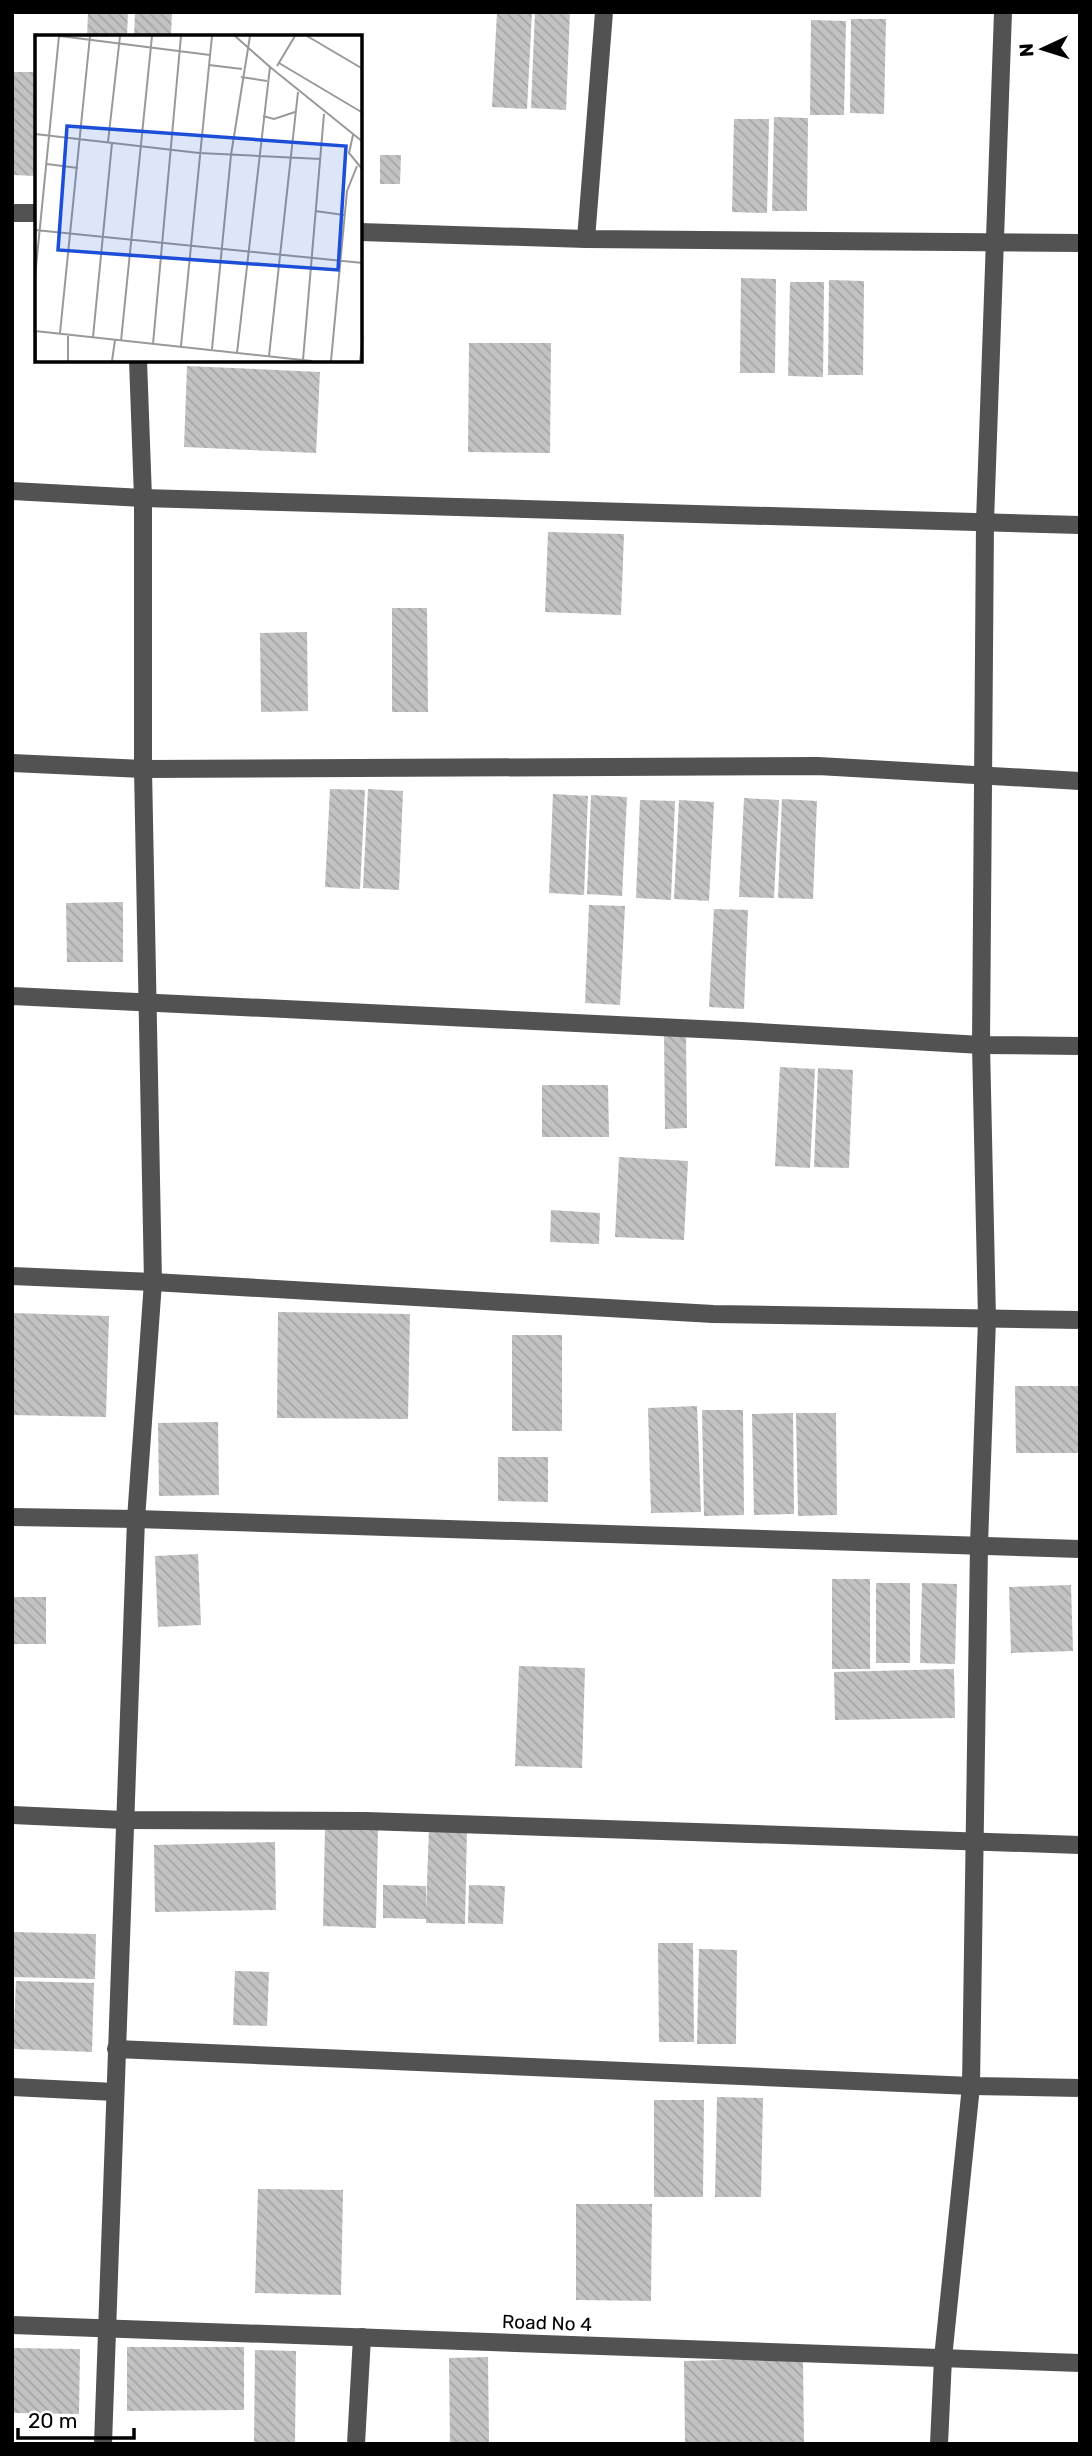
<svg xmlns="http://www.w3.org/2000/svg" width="1092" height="2456" font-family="Rubik,sans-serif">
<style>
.building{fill:url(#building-back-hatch)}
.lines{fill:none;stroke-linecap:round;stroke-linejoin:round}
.minor{stroke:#525252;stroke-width:18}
.labels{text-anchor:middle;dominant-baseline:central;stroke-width:5;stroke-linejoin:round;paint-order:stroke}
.street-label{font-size:19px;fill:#000;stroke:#fff}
.inset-road{fill:none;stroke:#999;stroke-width:2}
.view{fill:#1d4ed8;fill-opacity:0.15;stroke:#1d4ed8;stroke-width:3.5}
.inset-edge{fill:none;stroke:#000;stroke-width:3.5}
</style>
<defs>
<pattern id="building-back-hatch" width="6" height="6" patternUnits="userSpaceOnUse" patternTransform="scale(1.75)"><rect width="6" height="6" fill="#c2c2c2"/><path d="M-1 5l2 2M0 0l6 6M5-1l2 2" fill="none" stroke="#a5a5a5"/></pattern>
</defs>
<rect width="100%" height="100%" fill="#fff"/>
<!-- building -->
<g class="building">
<polygon points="88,12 128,12 127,37 87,37"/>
<polygon points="135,12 172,12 171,37 134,37"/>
<polygon points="497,12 532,12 527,109 492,107"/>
<polygon points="535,12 570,12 566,110 531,108"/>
<polygon points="851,19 886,19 884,114 850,113"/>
<polygon points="811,20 846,21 844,115 810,115"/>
<polygon points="13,72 37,72 37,176 12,175"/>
<polygon points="774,117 808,118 807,211 772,211"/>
<polygon points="734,119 769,119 767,213 732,212"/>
<polygon points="380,155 401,155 400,184 380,184"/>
<polygon points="741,278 776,279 775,373 740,373"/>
<polygon points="829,280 864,281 863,375 828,375"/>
<polygon points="790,282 824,282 823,377 788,376"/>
<polygon points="469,343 551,343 550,453 468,452"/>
<polygon points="187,366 320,372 316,453 184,447"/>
<polygon points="548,532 624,534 621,615 545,612"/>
<polygon points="392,608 427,608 428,712 392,712"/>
<polygon points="307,632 308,711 261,712 260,633"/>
<polygon points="330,789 365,790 360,889 325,887"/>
<polygon points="368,789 403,791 399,890 363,888"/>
<polygon points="553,794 588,796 584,895 549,893"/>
<polygon points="591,795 627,797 622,896 587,894"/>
<polygon points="744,798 779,800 774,898 739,897"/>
<polygon points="782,799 817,801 813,899 778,898"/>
<polygon points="640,800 675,801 671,900 636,898"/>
<polygon points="679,800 714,802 709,901 674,899"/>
<polygon points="123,902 123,962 67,962 66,903"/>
<polygon points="589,905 625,906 620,1005 585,1003"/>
<polygon points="714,909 748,910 744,1009 709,1007"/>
<polygon points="664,1029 686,1029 687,1128 665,1129"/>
<polygon points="780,1067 815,1069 810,1168 775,1166"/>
<polygon points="818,1068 853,1070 849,1168 814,1167"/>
<polygon points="542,1085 608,1085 609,1137 542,1137"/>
<polygon points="619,1157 688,1161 684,1240 615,1237"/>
<polygon points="551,1210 600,1213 599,1244 550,1242"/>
<polygon points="278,1312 410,1314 408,1419 277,1418"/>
<polygon points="12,1313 109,1316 106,1417 12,1415"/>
<rect x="512" y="1335" width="50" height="96"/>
<polygon points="1015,1386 1080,1386 1080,1453 1016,1453"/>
<polygon points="697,1406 701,1512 651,1513 648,1408"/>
<polygon points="702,1410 743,1410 744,1515 704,1516"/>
<polygon points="793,1413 794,1514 754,1515 752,1414"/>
<polygon points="796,1413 836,1413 837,1515 798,1516"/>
<polygon points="218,1422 219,1495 159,1496 158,1423"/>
<polygon points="498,1457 548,1457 548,1502 498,1501"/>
<polygon points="198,1554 201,1625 158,1627 155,1556"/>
<rect x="832" y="1579" width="38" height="90"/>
<rect x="876" y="1583" width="34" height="80"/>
<polygon points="922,1583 957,1584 955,1664 920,1663"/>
<polygon points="1071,1585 1073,1651 1011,1653 1009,1587"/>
<rect x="12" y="1597" width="34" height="47"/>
<polygon points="519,1666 585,1668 582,1768 515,1766"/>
<polygon points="954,1669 955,1718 835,1720 834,1672"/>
<polygon points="325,1827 378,1828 376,1928 323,1926"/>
<polygon points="429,1827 467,1828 465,1924 426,1923 426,1919 383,1918 383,1885 426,1886 426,1912"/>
<polygon points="275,1842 276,1910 155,1912 154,1845"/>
<polygon points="469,1885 505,1886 503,1924 468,1923"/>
<polygon points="14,1932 96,1934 95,1979 12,1977"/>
<polygon points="658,1943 693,1943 694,2042 659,2042"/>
<polygon points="699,1949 737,1950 736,2044 697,2044"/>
<polygon points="235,1971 269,1972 267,2026 233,2025"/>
<polygon points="16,1981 94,1983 92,2052 13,2049"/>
<polygon points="717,2097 763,2098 761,2197 715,2197"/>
<polygon points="654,2100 704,2100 703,2197 654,2197"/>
<polygon points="258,2189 343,2190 341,2295 255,2293"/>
<polygon points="576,2204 652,2204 651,2301 576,2300"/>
<polygon points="127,2347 244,2347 244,2410 127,2411"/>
<polygon points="12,2348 80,2349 79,2414 12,2413"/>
<polygon points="255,2350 296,2351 295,2444 254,2444"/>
<polygon points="488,2357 489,2444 450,2444 449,2358"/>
<polygon points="803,2358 804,2444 685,2444 684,2361"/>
</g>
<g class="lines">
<!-- minor -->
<g class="minor">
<polyline points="12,213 37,213"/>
<polyline points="360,232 586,239 1080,243"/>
<polyline points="586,239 604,12"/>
<polyline points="12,491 143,498 1080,525"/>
<polyline points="12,763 143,769 818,766 1080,781"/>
<polyline points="12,996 742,1031 981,1045 1080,1046"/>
<polyline points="12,1276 153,1282 713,1314 1080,1320"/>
<polyline points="12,1517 136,1519 1080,1549"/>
<polyline points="12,1815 124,1820 366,1821 1080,1845"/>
<polyline points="116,2049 971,2086 1080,2088"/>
<polyline points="12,2087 115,2092"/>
<polyline points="12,2325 1080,2363"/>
<polyline points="103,2444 136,1519 153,1282 143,769 143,498 138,360"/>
<polyline points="356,2444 362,2337"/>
<polyline points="939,2444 943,2358 971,2086 979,1545 987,1319 981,1045 985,522 1003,12"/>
</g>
</g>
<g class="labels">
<!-- street labels -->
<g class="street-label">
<text transform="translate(547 2323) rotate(2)">Road No 4</text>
</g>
</g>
<!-- overview -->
<g transform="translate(35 35)">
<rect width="327" height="327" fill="#fff"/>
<path class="inset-road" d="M25 1 175 20M200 1 235 32 202 318M272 1 328 34M244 28 328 78M174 30 207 34M242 31 260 1M235 32 328 107M206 42 232 46M228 81 239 84 260 77M0 99 164 118 286 124M318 100 314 118 328 135M73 107 85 1M12 129 43 133M280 176 309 180M0 195 328 228M0 242 24 1M0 296 277 326M1 296V326M25 298 55 1M33 301V326M58 302 77 108M86 306 117 1M118 309 146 1M146 311 177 1M177 314 196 120 215 1M234 321 263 57M268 325 289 79M77 326 80 305M296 326 312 156 322 131M325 326 328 301"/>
<path class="view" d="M32 91 311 111 303 235 23 215Z"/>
<rect width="327" height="327" class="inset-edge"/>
</g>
<!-- border -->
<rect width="1092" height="2456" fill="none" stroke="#000000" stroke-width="28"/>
<!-- north arrow -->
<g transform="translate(1043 49) rotate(266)" stroke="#ffffff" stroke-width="5" paint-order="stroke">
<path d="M0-5L12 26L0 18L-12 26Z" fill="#000000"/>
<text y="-10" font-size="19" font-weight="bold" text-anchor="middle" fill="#000000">N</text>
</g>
<!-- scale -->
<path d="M18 2428v10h116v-10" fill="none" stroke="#000000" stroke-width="3.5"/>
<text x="28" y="2428" font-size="21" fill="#000000" stroke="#ffffff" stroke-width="5" paint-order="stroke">20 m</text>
</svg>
